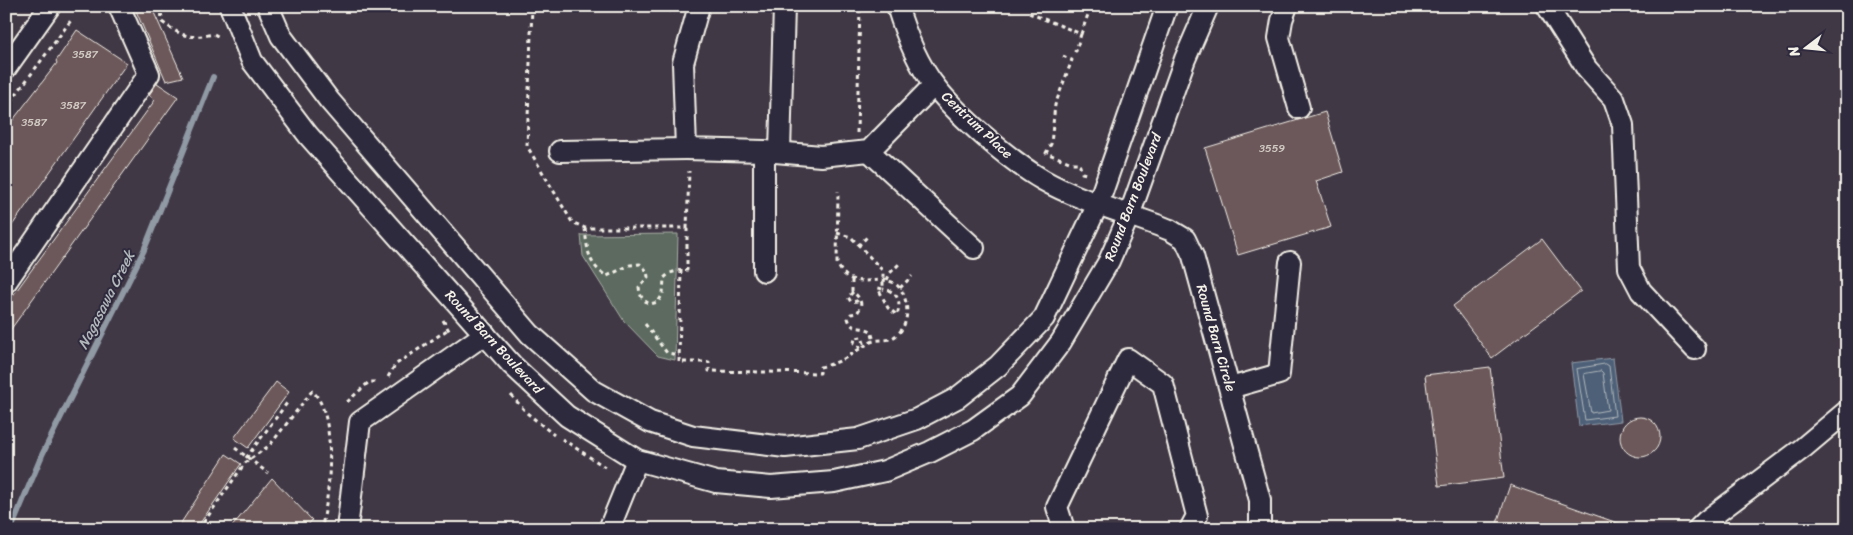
<svg xmlns="http://www.w3.org/2000/svg" width="1853" height="535" font-family="Sriracha,sans-serif">
<style>
.green{fill:#5b6a60;stroke:#a8aea4}
.water{fill:#4d6078;stroke:#909aa5}
.lines{fill:none;stroke-linecap:round;stroke-linejoin:round}
.shore{stroke:#b1b7bb;stroke-width:1}
.stream{stroke:#909aa5;stroke-width:6}
.building{fill:#6c585a;stroke:#f4f1e8}
.minor-casing{stroke:#f4f1e8;stroke-width:24}
.path{stroke:#f4f1e8;stroke-width:3;stroke-dasharray:4 4;stroke-linecap:butt}
.minor{stroke:#2f2a3d;stroke-width:20}
.labels{text-anchor:middle;dominant-baseline:central;stroke-width:4;stroke-linejoin:round;paint-order:stroke}
.number-label{font-size:11px;fill:#d2cbc4}
.street-label{font-size:14px;fill:#f4f1e8;stroke:#2f2a3d}
.water-label{font-size:15px;font-style:italic;fill:#b1b7bb;stroke:#2f2a3d}
</style>
<rect width="100%" height="100%" fill="#413846"/>
<filter id="ink" filterUnits="userSpaceOnUse"><feTurbulence type="fractalNoise" baseFrequency=".02" numOctaves="2"/><feDisplacementMap in="SourceGraphic" scale="10" xChannelSelector="R" yChannelSelector="G"/><feConvolveMatrix kernelMatrix="1 2 1 2 8 2 1 2 1" color-interpolation-filters="sRGB"/></filter>
<g filter="url(#ink)">
<!-- green -->
<polygon class="green" points="678,234 675,360 658,356 624,321 583,256 581,235"/>
<!-- water -->
<polygon class="water" points="1613,358 1621,421 1579,426 1571,363"/>
<g class="lines">
<!-- shore -->
<g class="shore">
<polygon points="1606,364 1609,366 1615,416 1585,420 1577,369"/>
<polygon points="1601,371 1603,373 1608,410 1591,413 1584,374"/>
</g>
<!-- stream -->
<polyline class="stream" points="11,529 42,455 144,250 213,77"/>
</g>
<!-- building -->
<g class="building">
<polygon points="134,6 151,6 183,77 166,81"/>
<polygon points="77,30 127,63 6,234 6,129 57,63 56,61"/>
<polygon points="157,83 178,97 6,336 6,305 155,100 149,95"/>
<polygon points="1325,112 1343,172 1316,181 1331,227 1238,255 1205,148"/>
<polygon points="1542,239 1581,291 1492,358 1453,306"/>
<polygon points="1490,367 1504,478 1439,486 1425,375"/>
<polygon points="276,382 289,392 248,448 234,438"/>
<circle cx="1640" cy="437" r="20"/>
<polygon points="226,454 241,464 196,529 177,529"/>
<polygon points="272,478 312,520 305,529 230,529"/>
<polygon points="1510,485 1626,526 1626,529 1495,529"/>
</g>
<g class="lines">
<!-- minor casing -->
<g class="minor-casing">
<g id="minor">
<polyline points="230,6 252,61 308,135 512,365 567,416 637,460 716,482 771,487 834,482 885,471 930,452 973,430 1020,396 1061,342 1109,261 1130,213 1185,59 1208,6"/>
<polyline points="268,6 281,36 329,100 530,334 594,391 650,422 693,436 785,447 858,439 917,419 957,398 998,366 1044,318 1098,204 1167,6"/>
<polyline points="699,6 683,63 686,149 764,151 821,156 869,151 934,85"/>
<path d="M897 6C905 32 917 63 934 85 958 116 1009 160 1043 180 1080 201 1130 214 1170 230L1185 239 1193 256 1260 500V529"/>
<polyline points="1287,6 1282,20 1279,38 1299,108"/>
<polyline points="1547,6 1587,69 1614,99 1623,125 1629,268 1641,291 1695,349"/>
<polyline points="6,68 50,6"/>
<polyline points="560,151 686,149"/>
<polyline points="764,151 764,271"/>
<polyline points="869,151 974,248"/>
<polyline points="780,152 784,6"/>
<polyline points="6,282 149,74 119,6"/>
<polyline points="1230,388 1279,374 1290,262"/>
<polyline points="347,529 360,422 485,334"/>
<polyline points="609,529 637,460"/>
<polyline points="1064,529 1057,507 1128,359 1163,384 1197,516 1190,529"/>
<polyline points="1698,529 1706,521 1803,448 1847,411"/>
</g>
</g>
<!-- path -->
<g class="path">
<path d="M161 6 162 22C183 37 189 39 214 34L219 37"/>
<polyline points="532,6 527,146 572,222 585,228 687,228 689,171"/>
<polyline points="660,6 674,14"/>
<polyline points="531,8 543,10 550,6"/>
<polyline points="6,10 9,6"/>
<polyline points="1029,13 1081,34 1076,51 1071,49"/>
<polyline points="1081,34 1091,6"/>
<polyline points="1063,56 1072,60 1055,105 1051,144 1046,153 1072,163 1079,163 1082,173 1086,174"/>
<polyline points="6,108 72,19"/>
<polyline points="857,133 860,6"/>
<path d="M585 228C587 248 588 266 607 276L630 265 640 264 647 271 648 277 639 287C640 296 642 300 650 304L658 302 663 294 664 278 670 273 681 270"/>
<path d="M687 228V270H681L679 362H709V371L820 373V367C845 362 851 353 871 342 877 339 884 341 890 339 907 332 910 311 904 296 891 261 853 301 837 263L838 191"/>
<path d="M837 233 851 237 883 271V289L878 288 888 308 897 315C902 301 897 291 883 289"/>
<polyline points="858,246 869,235"/>
<path d="M852 280V291C859 297 865 303 857 313L851 314 848 318C852 332 860 325 871 331L874 341"/>
<polyline points="887,280 890,273 900,263"/>
<polyline points="900,288 912,276"/>
<polyline points="853,292 848,297 851,302 857,301 859,298"/>
<polyline points="443,320 451,334"/>
<polyline points="645,324 667,353 679,355"/>
<polyline points="861,348 854,343 855,338 862,337 865,346"/>
<polyline points="388,377 395,365 447,330"/>
<polyline points="511,395 527,413 554,435"/>
<polyline points="347,402 369,382 379,382"/>
<polyline points="562,439 605,467"/>
<polyline points="235,448 268,473"/>
<polyline points="246,458 287,403"/>
<path d="M199 529 245 463 270 445 312 391C338 413 330 498 321 529"/>
</g>
<!-- minor -->
<use href="#minor" class="minor"/>
</g>
</g>
<g class="labels">
<!-- number labels -->
<g class="number-label">
<text x="85" y="54">3587</text>
<text x="73" y="105">3587</text>
<text x="34" y="122">3587</text>
<text x="1272" y="148">3559</text>
</g>
<!-- street labels -->
<g class="street-label">
<text transform="translate(977 125) rotate(43)">Centrum Place</text>
<text transform="translate(1133 197) rotate(-69)">Round Barn Boulevard</text>
<text transform="translate(1216 338) rotate(74)">Round Barn Circle</text>
<text transform="translate(494 342) rotate(47)">Round Barn Boulevard</text>
</g>
<!-- water labels -->
<g class="water-label">
<text transform="translate(106 300) rotate(-63)">Nagasawa Creek</text>
</g>
</g>
<!-- margin -->
<rect width="1853" height="535" fill="none" stroke="#2f2a3d" stroke-width="25"/>
<rect x="12" y="12" width="1828" height="510" fill="none" stroke="#f4f1e8" stroke-width="2" filter="url(#ink)"/>
<!-- north arrow -->
<g transform="translate(1806 48) rotate(254)" stroke="#2f2a3d" stroke-width="4" paint-order="stroke">
<path d="M0-4L9 19L0 12L-9 19Z" fill="#f4f1e8"/>
<text y="-8" font-size="14" font-weight="bold" text-anchor="middle" fill="#f4f1e8">N</text>
</g>
</svg>
